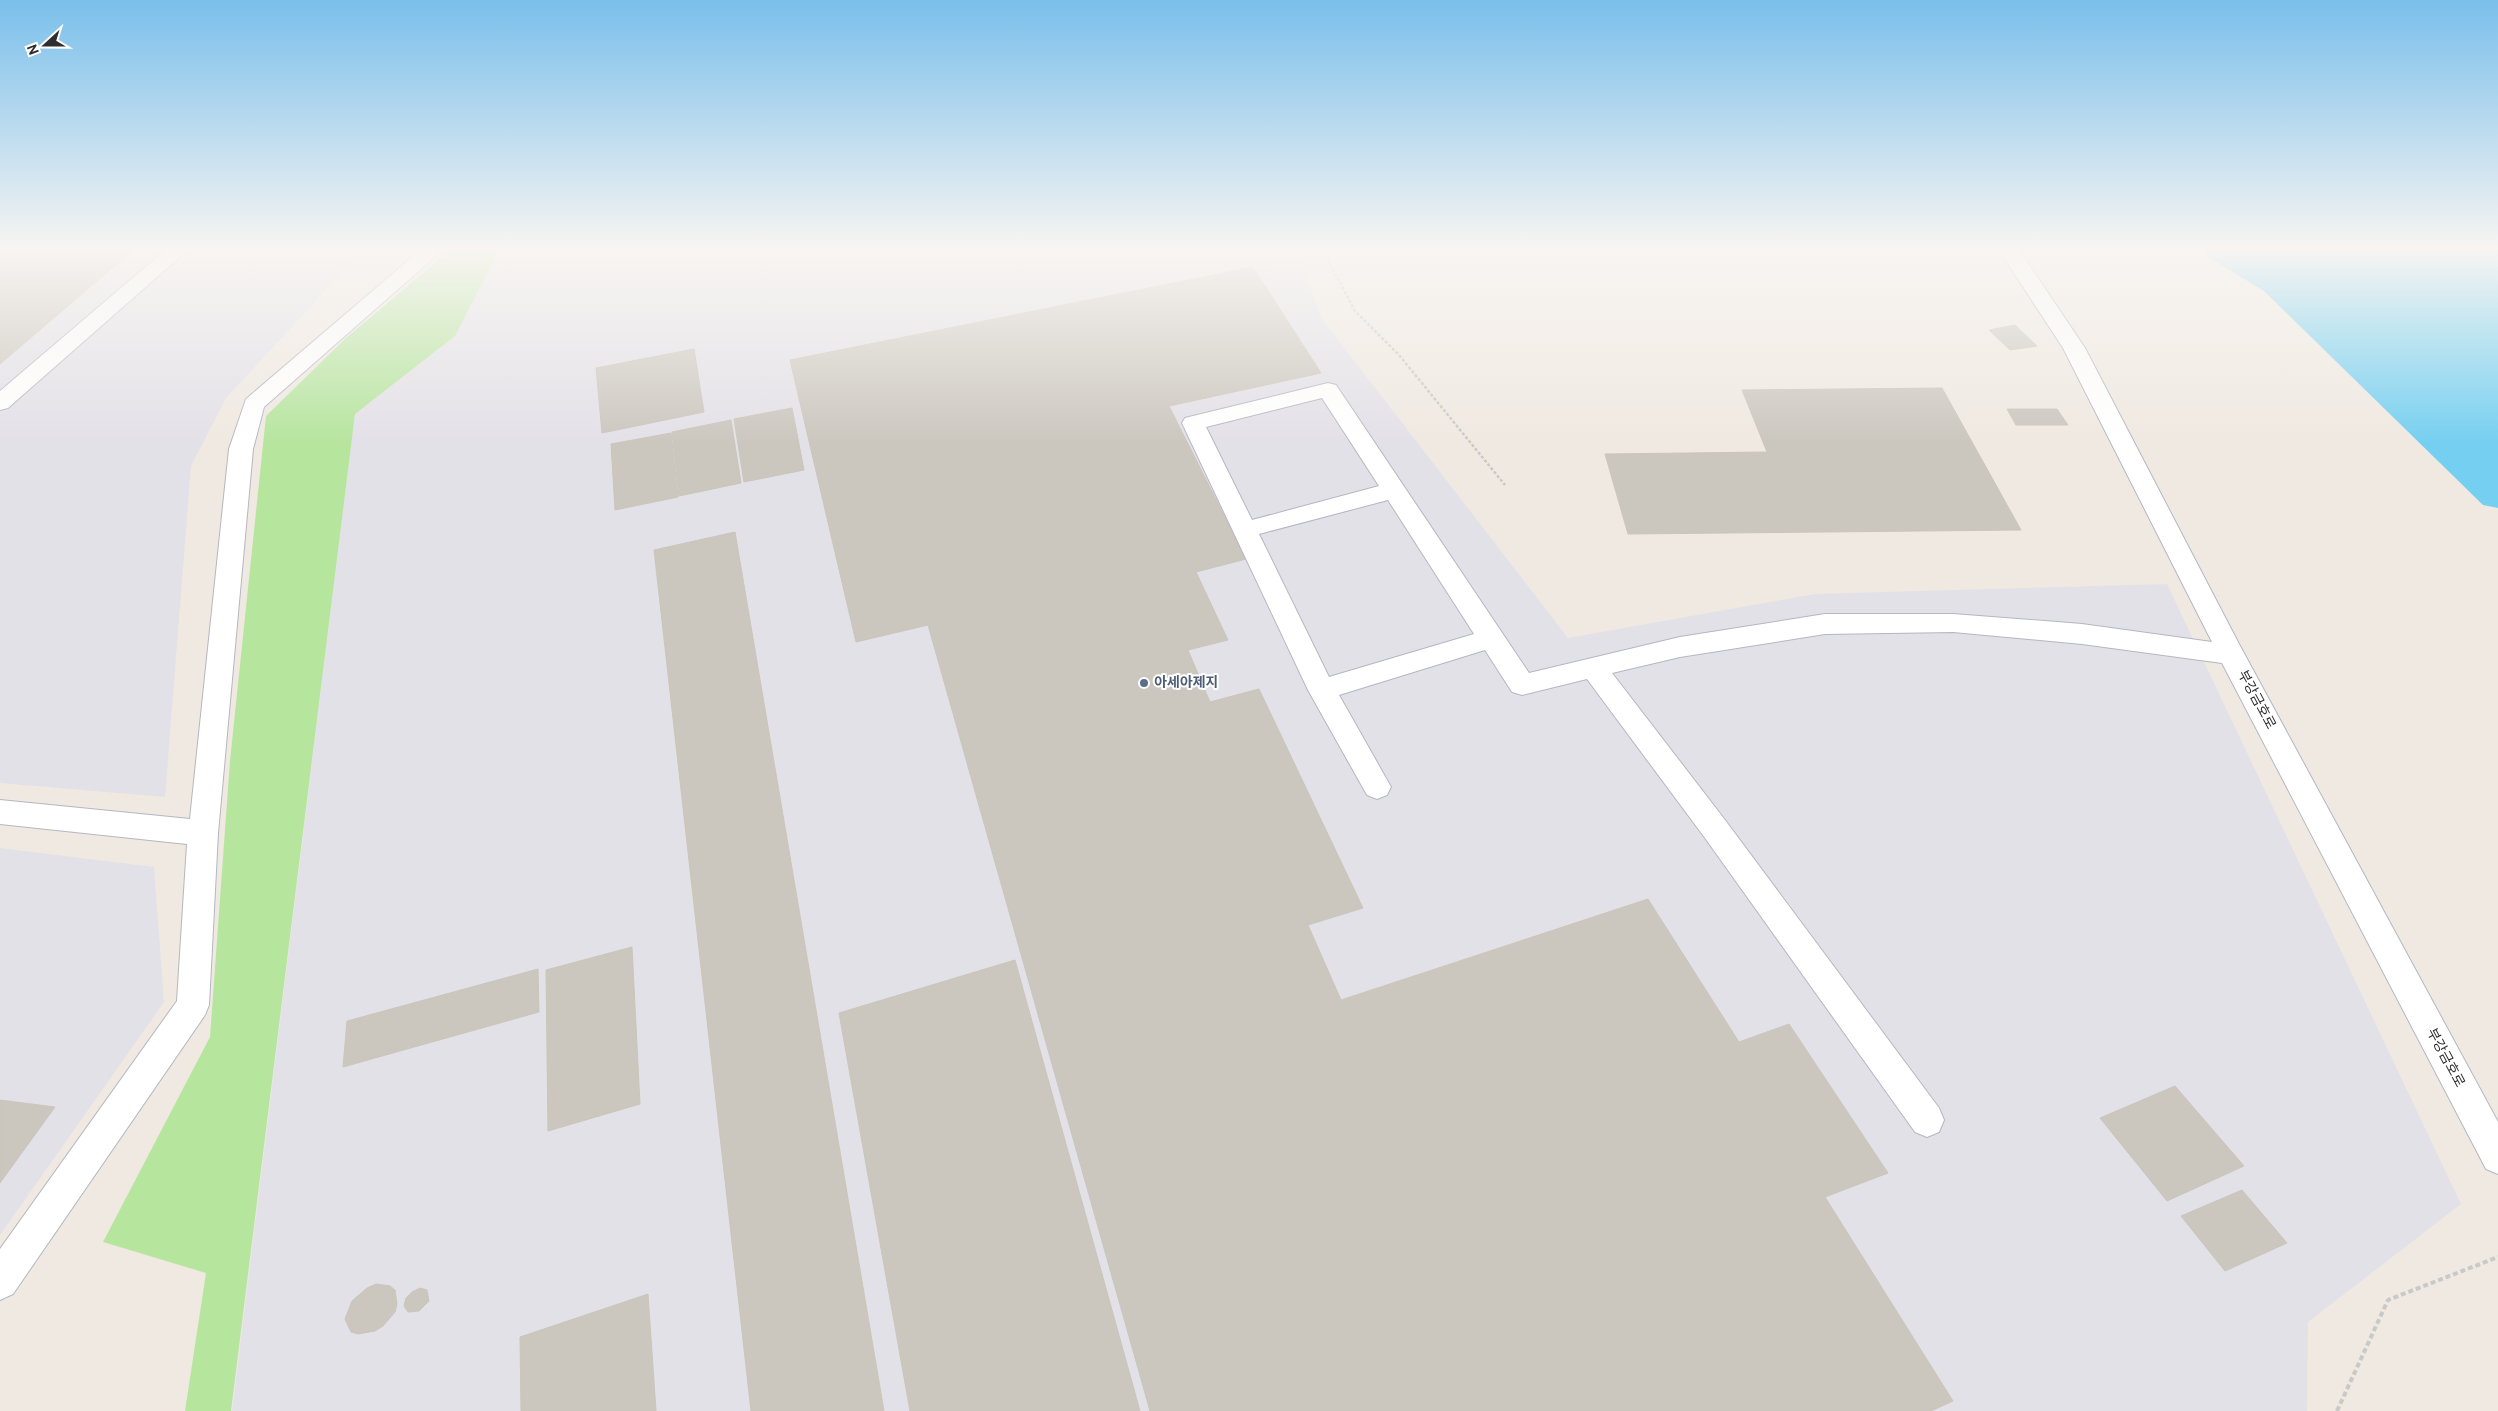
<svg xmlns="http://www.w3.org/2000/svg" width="2498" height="1411" font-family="Overpass,'Noto Sans KR',sans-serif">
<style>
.industrial{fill:#e3e1e8}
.green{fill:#b6e59e}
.water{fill:#75cff0}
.building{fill:#cbc7bf;stroke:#cbc5ba}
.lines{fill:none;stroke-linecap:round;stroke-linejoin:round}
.minor-casing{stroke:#b4b7c1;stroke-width:2}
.path-far1{stroke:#c9c9c9;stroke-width:2.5;stroke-dasharray:3 2;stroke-linecap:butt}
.path{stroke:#c9c9c9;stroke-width:4;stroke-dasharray:5 3;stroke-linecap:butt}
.minor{fill:#fff;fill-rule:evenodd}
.service-dot{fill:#5c6f8a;stroke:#fff;stroke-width:2}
.labels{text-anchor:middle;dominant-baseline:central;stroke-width:4;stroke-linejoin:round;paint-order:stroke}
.service-label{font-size:14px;font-weight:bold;fill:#4e5e75;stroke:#fff;text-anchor:start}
.street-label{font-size:14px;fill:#2e2e2e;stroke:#fff}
</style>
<rect width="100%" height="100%" fill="#efe9e1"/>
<!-- industrial -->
<g class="industrial">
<polygon points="0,247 366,247 226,398 191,466 165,797 0,783"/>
<polygon points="501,247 1294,247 1322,319 1568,638 1815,594 2167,584 2461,1204 2308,1322 2307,1411 232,1411 355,414 455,336"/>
<polygon points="0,848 154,867 164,1002 0,1235"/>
</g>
<!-- green -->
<polygon class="green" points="454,247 501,247 455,336 355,414 231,1411 185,1411 206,1273 103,1242 210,1037 230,761 266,416 346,338"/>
<!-- water -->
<polygon class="water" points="2203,247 2498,247 2498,508 2483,505 2264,291 2208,257"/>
<!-- building -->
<g class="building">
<polygon points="0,247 137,247 0,364"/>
<polygon points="1253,267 1321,373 1169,406 1246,559 1196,572 1228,640 1188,650 1210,702 1259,689 1363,908 1308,925 1341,1000 1648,899 1739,1042 1789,1024 1888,1173 1825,1197 1953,1401 1931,1411 1150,1411 928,625 856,642 790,360"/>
<polygon points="2015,325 2037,346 2010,350 1989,330"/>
<polygon points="694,349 704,412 602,433 596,368"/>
<polygon points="1942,388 2021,530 1628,534 1605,454 1767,452 1742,390"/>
<polygon points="792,408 804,470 744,482 734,419"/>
<polygon points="2007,409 2057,409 2068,425 2016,425"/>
<polygon points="731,420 741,483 679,496 672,432"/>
<polygon points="671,433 678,497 615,510 611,444"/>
<polygon points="735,532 884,1411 751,1411 654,550"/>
<polygon points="632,947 640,1104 548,1131 546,970"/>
<polygon points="1015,960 1140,1411 910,1411 839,1013"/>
<polygon points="538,969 539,1012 343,1067 347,1021"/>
<polygon points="2175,1086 2244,1166 2167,1201 2100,1118"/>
<polygon points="0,1100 55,1107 0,1183"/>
<polygon points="2242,1190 2287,1243 2225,1271 2181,1216"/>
<polygon points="376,1284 390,1286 395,1290 397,1304 395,1312 383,1326 375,1331 358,1334 351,1332 345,1319 352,1301 367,1288"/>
<polygon points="420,1288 427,1290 429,1301 419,1311 408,1312 404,1306 406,1298 412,1292"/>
<polygon points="648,1294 656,1411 521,1411 520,1337"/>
</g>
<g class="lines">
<!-- minor casing -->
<g class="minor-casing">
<g id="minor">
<polygon points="169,247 191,247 8,408 0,410 0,391"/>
<polygon points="424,247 446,247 264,407 253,449 218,833 209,1005 205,1015 13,1294 0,1300 0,1249 177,1001 187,844 0,824 0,800 190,819 229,449 246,399"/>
<path d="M1997 247H2017L2085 348 2239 644 2498 1122V1174L2486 1169 2222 663 2082 644 1953 632 1825 634 1680 657 1612 673 1725 820 1939 1108 1944 1120 1939 1132 1927 1137 1915 1132 1705 838 1587 679 1522 695 1512 692 1485 650 1339 695 1391 787 1387 795 1377 799 1367 795 1308 690 1182 423 1185 418 1193 416 1328 383 1336 385 1529 673 1680 637 1825 614H1953L2082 624 2212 642 2063 348ZM1322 398 1379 486 1252 520 1206 427ZM1388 500 1474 634 1329 677 1259 534Z"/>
</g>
</g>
<!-- path-far1 -->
<polyline class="path-far1" points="1321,247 1355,311 1399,355 1505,485"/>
<!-- path -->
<polyline class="path" points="2337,1411 2388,1300 2498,1257"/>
<!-- minor -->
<use href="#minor" class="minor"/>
</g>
<!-- sky -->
<linearGradient id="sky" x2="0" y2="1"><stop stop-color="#7abfeb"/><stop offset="0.56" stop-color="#f8f5f2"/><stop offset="1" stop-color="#f8f5f2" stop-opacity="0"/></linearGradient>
<rect width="2498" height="444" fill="url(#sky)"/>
<!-- markers -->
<circle class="service-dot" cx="1144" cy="683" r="5"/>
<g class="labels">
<!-- service labels -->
<g class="service-label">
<text x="1154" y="683">아세아제지</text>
</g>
<!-- street labels -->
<g class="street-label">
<text transform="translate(2256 700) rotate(62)">부강금호로</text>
<text transform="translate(2445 1058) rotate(62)">부강금호로</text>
</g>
</g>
<!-- north arrow -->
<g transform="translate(45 45) rotate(249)" stroke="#ffffff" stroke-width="4" paint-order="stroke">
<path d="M0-4L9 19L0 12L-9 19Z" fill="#2e2e2e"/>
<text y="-8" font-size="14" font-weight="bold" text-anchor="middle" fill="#2e2e2e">N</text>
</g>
</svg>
